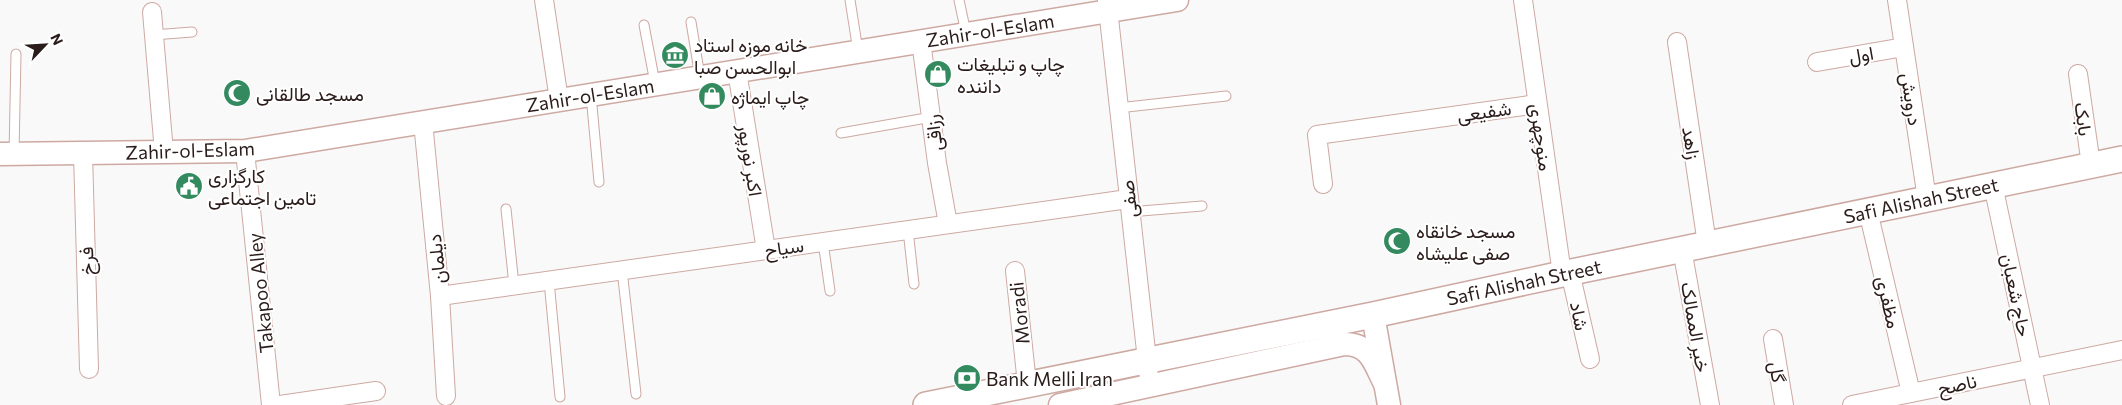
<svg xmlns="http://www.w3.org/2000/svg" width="2122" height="405" font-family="Commissioner,Vazirmatn,sans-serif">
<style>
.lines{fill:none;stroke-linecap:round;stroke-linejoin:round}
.service-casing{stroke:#cda9a2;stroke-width:11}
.minor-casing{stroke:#cda9a2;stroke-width:20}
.tertiary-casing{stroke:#cda9a2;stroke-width:25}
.secondary-casing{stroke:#cda9a2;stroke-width:28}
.service{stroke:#fff;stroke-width:9}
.minor{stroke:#fff;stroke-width:18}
.tertiary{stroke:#fff;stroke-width:22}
.secondary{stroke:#fff;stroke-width:25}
.labels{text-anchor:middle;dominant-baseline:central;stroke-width:4;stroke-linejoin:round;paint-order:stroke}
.street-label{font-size:19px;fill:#2a1c1a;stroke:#fff}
.poi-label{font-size:19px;fill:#2a1c1a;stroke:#fff;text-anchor:start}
</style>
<rect width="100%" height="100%" fill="#f9f9f9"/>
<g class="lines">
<!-- service casing -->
<g class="service-casing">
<g id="service">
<polyline points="850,0 858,51"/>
<polyline points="959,0 966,33"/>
<polyline points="691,22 700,77"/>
<polyline points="644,25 655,83"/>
<polyline points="153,35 192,32"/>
<polyline points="591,95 599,182"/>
<polyline points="1118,108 1226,96"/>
<polyline points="841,133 932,117"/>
<polyline points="14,154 16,54"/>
<polyline points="506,209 514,285"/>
<polyline points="1129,212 1202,206"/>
<polyline points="908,230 914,284"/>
<polyline points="823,242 830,291"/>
<polyline points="622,270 636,394"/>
<polyline points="549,281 560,397"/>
</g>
</g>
<!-- minor casing -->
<g class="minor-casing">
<g id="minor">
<polyline points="544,0 559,100"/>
<polyline points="1107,0 1150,387"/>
<polyline points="1523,0 1562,274"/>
<polyline points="1897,0 1927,199"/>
<polyline points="152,12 164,152"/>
<polyline points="921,41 937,163 948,224"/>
<polyline points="1677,42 1707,244"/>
<polyline points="1817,62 1904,47"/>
<polyline points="737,71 766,250"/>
<polyline points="2078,74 2091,165"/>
<polyline points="423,122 440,296 446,396"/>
<polyline points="245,151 271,405"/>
<polyline points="83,153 89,369"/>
<polyline points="1323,184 1317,135 1537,104"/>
<polyline points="1993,185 2040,405"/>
<polyline points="1868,211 1911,393"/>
<polyline points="1682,249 1710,405"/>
<polyline points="1015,271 1027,384"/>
<polyline points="1570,272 1590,359"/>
<polyline points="440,296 1128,199"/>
<polyline points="1773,339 1784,405"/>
<polyline points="280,405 376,391"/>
<polyline points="1852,405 2122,350"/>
</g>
</g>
<!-- tertiary casing -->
<g class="tertiary-casing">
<g id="tertiary">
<polyline points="0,154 245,151 1177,0"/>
<polyline points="1373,315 1389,405"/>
<path d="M1060 405 1344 344C1370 344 1374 362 1384 382"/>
</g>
</g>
<!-- secondary casing -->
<g class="secondary-casing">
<polyline id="secondary" points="926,405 1373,315 1562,274 2122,159"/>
</g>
<!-- service -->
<use href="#service" class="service"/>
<!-- minor -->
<use href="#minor" class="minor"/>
<!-- tertiary -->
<use href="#tertiary" class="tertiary"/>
<!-- secondary -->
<use href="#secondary" class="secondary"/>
</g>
<!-- icons -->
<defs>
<g id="museum-disc" transform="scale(1.4375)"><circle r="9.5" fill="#328a5e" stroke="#fff"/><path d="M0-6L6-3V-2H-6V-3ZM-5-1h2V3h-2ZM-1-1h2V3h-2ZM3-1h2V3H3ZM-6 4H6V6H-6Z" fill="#fff"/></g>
<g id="shop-disc" transform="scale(1.4375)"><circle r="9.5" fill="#328a5e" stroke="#fff"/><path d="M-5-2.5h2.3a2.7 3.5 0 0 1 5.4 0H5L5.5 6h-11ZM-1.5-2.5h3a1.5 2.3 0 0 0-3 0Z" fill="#fff"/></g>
<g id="mosque-disc" transform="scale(1.4375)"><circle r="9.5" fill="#328a5e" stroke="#fff"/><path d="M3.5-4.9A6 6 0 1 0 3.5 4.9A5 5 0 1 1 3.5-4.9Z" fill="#fff"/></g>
<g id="civic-disc" transform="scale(1.4375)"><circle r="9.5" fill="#328a5e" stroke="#fff"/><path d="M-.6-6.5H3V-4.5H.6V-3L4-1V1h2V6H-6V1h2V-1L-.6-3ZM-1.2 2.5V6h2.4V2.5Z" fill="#fff"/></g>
<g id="bank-disc" transform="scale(1.4375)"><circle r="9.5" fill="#328a5e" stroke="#fff"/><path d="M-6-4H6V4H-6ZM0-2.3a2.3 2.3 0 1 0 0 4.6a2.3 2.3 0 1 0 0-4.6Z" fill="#fff"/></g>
</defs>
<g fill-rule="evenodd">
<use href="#museum-disc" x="675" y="55"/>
<use href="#shop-disc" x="938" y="74"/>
<use href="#mosque-disc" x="237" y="93"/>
<use href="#shop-disc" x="712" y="96"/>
<use href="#civic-disc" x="189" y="186"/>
<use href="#mosque-disc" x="1397" y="241"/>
<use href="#bank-disc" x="967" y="378"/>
</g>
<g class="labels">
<!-- street labels -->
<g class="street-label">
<text transform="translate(990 30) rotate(-9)">Zahir-ol-Eslam</text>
<text transform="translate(1861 54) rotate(-10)">اول</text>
<text transform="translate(590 95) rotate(-9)">Zahir-ol-Eslam</text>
<text transform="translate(1912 99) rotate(81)">درویش</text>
<text transform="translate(1484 111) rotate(-8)">شفیعی</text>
<text transform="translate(2084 119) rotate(82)">بابک</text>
<text transform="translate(933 133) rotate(-97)">رزاقی</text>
<text transform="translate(1542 137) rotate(82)">منوچهری</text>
<text transform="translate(1692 143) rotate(81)">زاهد</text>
<text transform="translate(190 150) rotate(-2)">Zahir-ol-Eslam</text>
<text transform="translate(751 160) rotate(81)">اکبر نورپور</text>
<text transform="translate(1128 199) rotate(-96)">صفی</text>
<text transform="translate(1921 200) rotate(-12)">Safi Alishah Street</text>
<text transform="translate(784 247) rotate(-8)">سیاح</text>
<text transform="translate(436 259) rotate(-96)">دیلمان</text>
<text transform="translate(86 261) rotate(-92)">فرخ</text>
<text transform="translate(1524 282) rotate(-12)">Safi Alishah Street</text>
<text transform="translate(260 293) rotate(-96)">Takapoo Alley</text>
<text transform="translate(2017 295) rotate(78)">حاج شعبان</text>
<text transform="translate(1889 302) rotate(77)">مظفری</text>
<text transform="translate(1019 313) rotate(-96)">Moradi</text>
<text transform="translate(1580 316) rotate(78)">شاد</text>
<text transform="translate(1696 327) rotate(80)">خیر الممالک</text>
<text transform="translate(1778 372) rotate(81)">گل</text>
<text transform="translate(1957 384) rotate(-12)">ناصح</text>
</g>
<!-- poi labels -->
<g class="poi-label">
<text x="694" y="44">خانه موزه استاد<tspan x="694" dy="22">ابوالحسن صبا</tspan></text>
<text x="957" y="63">چاپ و تبلیغات<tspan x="957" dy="22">داننده</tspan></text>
<text x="256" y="93">مسجد طالقانی</text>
<text x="731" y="96">چاپ ایماژه</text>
<text x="208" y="175">کارگزاری<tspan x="208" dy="22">تامین اجتماعی</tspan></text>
<text x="1416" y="230">مسجد خانقاه<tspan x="1416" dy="22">صفی علیشاه</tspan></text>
<text x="986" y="378">Bank Melli Iran</text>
</g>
</g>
<!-- north arrow -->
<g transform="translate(45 45) rotate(65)" stroke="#ffffff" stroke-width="4" paint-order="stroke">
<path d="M0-4L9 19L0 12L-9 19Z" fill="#2a1c1a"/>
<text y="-8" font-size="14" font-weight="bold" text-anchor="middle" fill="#2a1c1a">N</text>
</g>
</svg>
